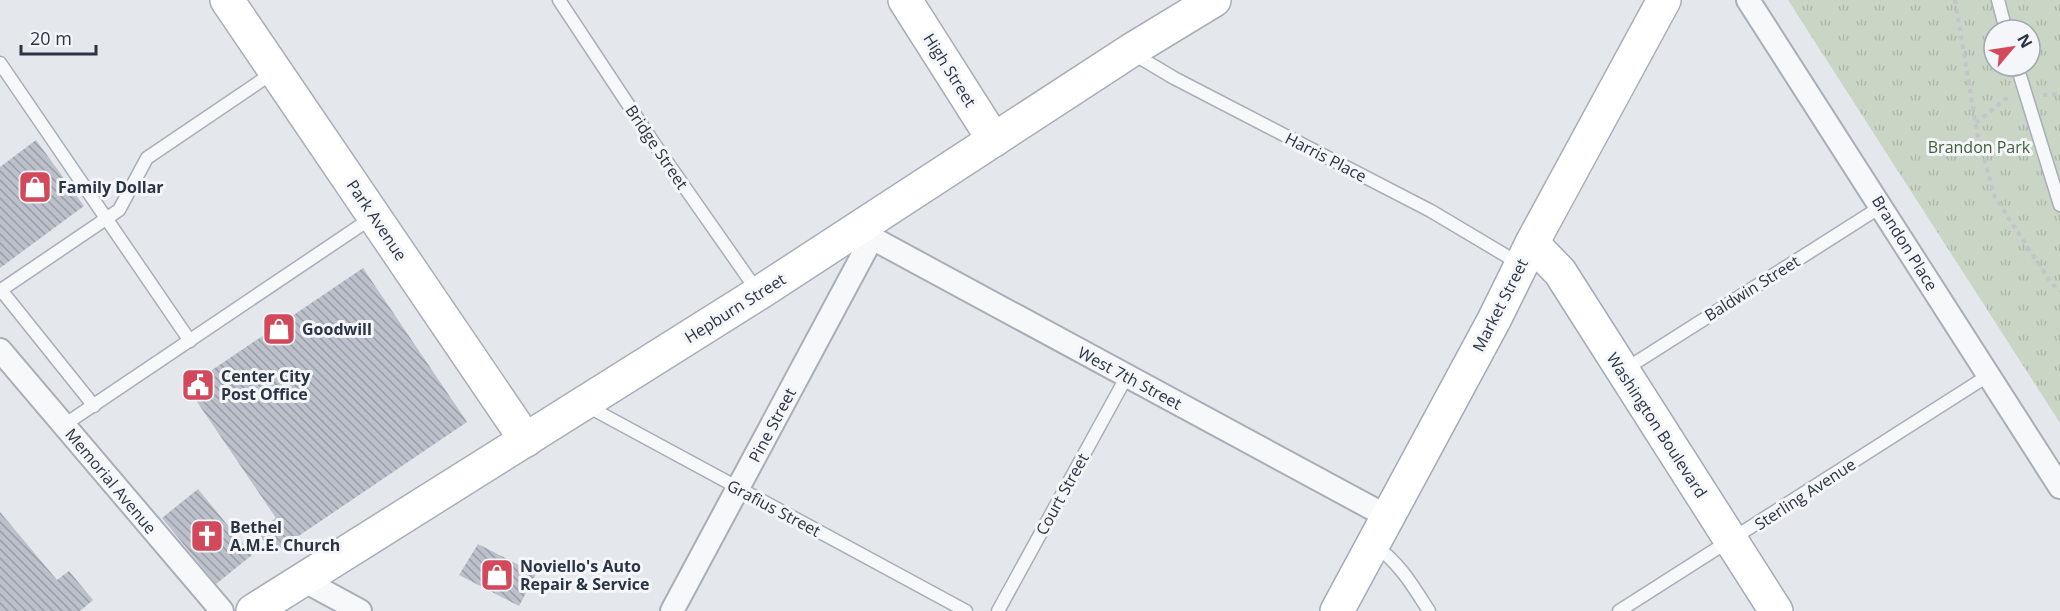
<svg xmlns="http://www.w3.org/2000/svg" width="2060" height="611" font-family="'Open Sans',sans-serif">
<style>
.park{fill:url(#park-tufts);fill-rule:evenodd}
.building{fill:url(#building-back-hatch)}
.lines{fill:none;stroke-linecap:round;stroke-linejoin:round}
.lane-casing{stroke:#a9aeb7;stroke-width:15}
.street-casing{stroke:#a9aeb7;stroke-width:26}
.secondary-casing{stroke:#a9aeb7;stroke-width:36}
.primary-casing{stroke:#a3abb8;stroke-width:36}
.path{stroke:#c2c5cb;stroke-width:4;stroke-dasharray:4.5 4.5;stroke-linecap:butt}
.lane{stroke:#f7f8fa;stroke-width:12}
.street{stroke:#f7f8fa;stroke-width:22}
.secondary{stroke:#fff;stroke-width:33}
.primary{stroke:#fff;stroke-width:33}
.labels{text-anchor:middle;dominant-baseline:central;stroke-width:6;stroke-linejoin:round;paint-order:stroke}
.street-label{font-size:16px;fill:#2b3445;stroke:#f4f6f9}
.park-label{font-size:16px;fill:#3f6138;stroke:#f4f6f9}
.poi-label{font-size:16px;font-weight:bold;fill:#2b3445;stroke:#f4f6f9;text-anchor:start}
</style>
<defs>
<pattern id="park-tufts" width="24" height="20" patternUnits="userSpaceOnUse" patternTransform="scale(1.5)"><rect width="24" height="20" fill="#c9d6c5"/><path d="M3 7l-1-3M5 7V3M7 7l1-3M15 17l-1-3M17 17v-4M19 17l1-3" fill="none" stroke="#adb8ab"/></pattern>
<pattern id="building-back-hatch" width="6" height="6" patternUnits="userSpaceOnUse" patternTransform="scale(1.5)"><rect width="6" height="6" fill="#bbc0ca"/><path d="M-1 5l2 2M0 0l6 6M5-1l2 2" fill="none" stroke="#989da6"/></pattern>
</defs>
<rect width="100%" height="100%" fill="#e4e7ec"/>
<!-- park -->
<path class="park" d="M1788 0H2060V423ZM1994 30H2030V66H1994Z"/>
<!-- building -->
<g class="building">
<polygon points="36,140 84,206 0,268 0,167"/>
<polygon points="363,268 467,422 272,554 257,531 276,518 187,387"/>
<polygon points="198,489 252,555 216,584 162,518"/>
<polygon points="0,512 57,580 69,571 93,600 80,611 0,611"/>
<polygon points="478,544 536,574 519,606 459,575"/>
</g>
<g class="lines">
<!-- lane casing -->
<g class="lane-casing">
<g id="lane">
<polyline points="559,0 653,142 758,292"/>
<polyline points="1998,0 2006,30"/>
<polyline points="1132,53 1174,78 1431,211 1520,264"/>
<polyline points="0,63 190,341"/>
<polyline points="2017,66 2060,205"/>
<polyline points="1624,370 1882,206"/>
<polyline points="94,406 1,290 119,210 147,158 274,72"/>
<polyline points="587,406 966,611"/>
<polyline points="64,425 373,217"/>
<path d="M1374 545C1399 562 1413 586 1429 611"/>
<polyline points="998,611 1127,376"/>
<polyline points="1619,611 1989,375"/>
</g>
</g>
<!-- street casing -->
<g class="street-casing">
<g id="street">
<polyline points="1748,0 2060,487"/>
<polyline points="864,226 872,238 1388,517"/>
<polyline points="0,350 222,611"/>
<polyline points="303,580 360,611"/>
<polyline points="672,611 872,238"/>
</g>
</g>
<!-- secondary casing -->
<g class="secondary-casing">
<g id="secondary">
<polyline points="227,0 526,440"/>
<polyline points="905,0 994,140"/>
<polyline points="1532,243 1664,0"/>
<polyline points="253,611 759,293 1130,51 1214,0"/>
</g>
</g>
<!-- primary casing -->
<g class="primary-casing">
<polyline id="primary" points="1337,611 1494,320 1532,243 1560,272 1776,611"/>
</g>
<!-- path -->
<g class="path">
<polyline points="1955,0 1978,138 1995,197 2051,283 2060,291"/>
<polyline points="2043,95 2060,94"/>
<polyline points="1976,123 2008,97"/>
</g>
<!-- lane -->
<use href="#lane" class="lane"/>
<!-- street -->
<use href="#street" class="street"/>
<!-- secondary -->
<use href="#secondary" class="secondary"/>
<!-- primary -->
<use href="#primary" class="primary"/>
</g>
<!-- icons -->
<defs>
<g id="shop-square" transform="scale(1.725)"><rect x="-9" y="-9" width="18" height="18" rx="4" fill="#d1495b" stroke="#f4f6f9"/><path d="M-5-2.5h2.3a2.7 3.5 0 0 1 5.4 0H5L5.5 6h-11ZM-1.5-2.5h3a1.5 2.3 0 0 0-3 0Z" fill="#fff"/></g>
<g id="civic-square" transform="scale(1.725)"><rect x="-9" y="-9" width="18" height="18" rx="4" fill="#d1495b" stroke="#f4f6f9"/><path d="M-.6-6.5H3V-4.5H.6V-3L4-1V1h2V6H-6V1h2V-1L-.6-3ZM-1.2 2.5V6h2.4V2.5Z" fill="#fff"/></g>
<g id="church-square" transform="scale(1.725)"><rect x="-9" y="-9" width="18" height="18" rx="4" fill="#d1495b" stroke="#f4f6f9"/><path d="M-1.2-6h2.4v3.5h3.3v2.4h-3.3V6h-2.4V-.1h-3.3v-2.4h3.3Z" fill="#fff"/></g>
</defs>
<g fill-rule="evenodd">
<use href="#shop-square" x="35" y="187"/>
<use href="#shop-square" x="279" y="329"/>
<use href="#civic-square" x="198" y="385"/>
<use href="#church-square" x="207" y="536"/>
<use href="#shop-square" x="497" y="575"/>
</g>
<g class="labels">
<!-- street labels -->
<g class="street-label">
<text transform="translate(950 70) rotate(58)">High Street</text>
<text transform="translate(657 147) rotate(56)">Bridge Street</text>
<text transform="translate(1326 157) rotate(27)">Harris Place</text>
<text transform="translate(377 220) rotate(56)">Park Avenue</text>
<text transform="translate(1905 243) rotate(58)">Brandon Place</text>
<text transform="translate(1752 288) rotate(-32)">Baldwin Street</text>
<text transform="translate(1500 305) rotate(-63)">Market Street</text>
<text transform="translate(735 308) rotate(-32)">Hepburn Street</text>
<text transform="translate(1130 378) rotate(28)">West 7th Street</text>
<text transform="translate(772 425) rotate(-62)">Pine Street</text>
<text transform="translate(1657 425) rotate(57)">Washington Boulevard</text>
<text transform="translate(111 481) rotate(50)">Memorial Avenue</text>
<text transform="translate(1062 494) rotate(-61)">Court Street</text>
<text transform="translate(1805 494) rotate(-33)">Sterling Avenue</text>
<text transform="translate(774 508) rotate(28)">Grafius Street</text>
</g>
<!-- park labels -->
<g class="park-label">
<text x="1979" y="147">Brandon Park</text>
</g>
<!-- poi labels -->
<g class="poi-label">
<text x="58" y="187">Family Dollar</text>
<text x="302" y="329">Goodwill</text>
<text x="221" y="376">Center City<tspan x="221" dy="18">Post Office</tspan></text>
<text x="230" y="527">Bethel<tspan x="230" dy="18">A.M.E. Church</tspan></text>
<text x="520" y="566">Noviello's Auto<tspan x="520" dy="18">Repair &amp; Service</tspan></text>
</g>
</g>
<!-- north arrow -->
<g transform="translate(2012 48) rotate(61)"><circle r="28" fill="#f4f6f9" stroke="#a4a8b1" stroke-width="1.5"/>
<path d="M0-4.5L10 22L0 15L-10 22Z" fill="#d1495b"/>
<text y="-9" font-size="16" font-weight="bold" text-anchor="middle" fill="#2b3445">N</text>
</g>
<!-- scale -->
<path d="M21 45v9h75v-9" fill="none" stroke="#2b3445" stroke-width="3"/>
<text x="30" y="45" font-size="18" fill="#2b3445" stroke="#f4f6f9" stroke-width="4.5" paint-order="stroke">20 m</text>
</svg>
